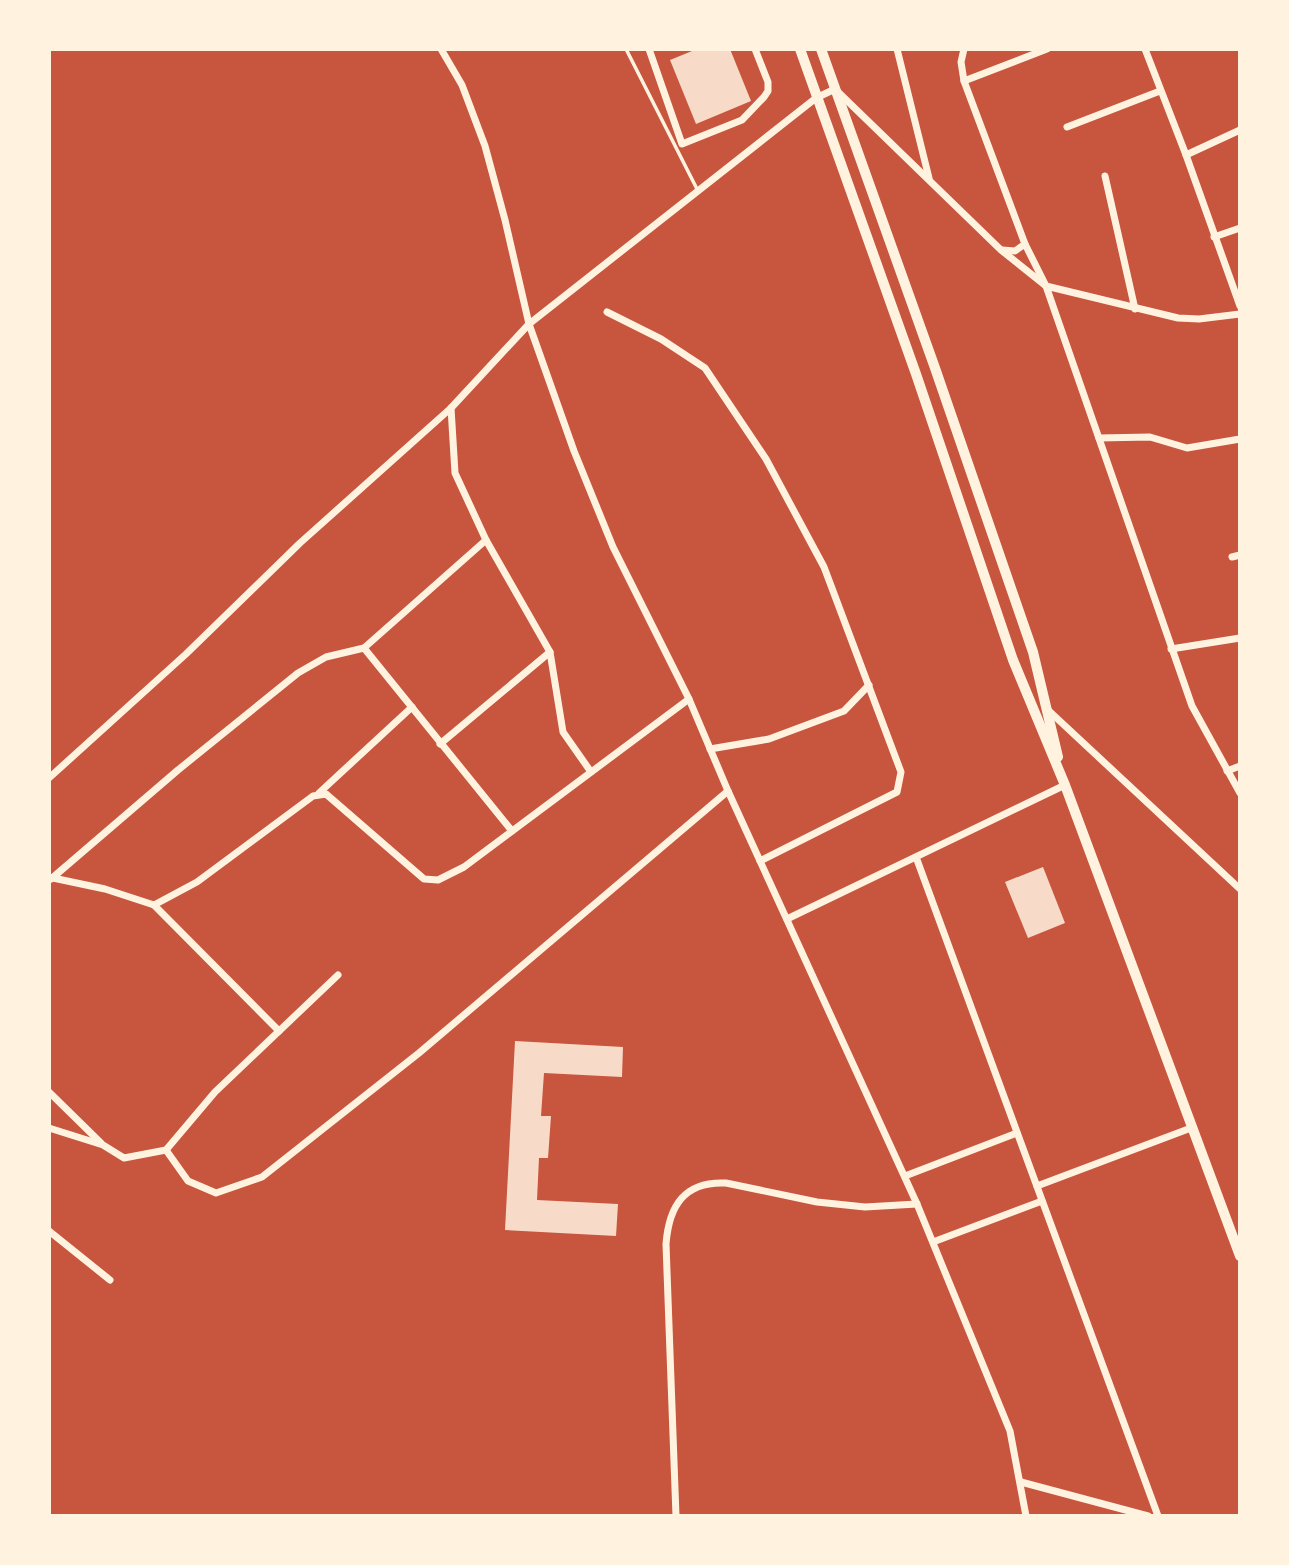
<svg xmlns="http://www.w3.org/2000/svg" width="1289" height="1565" font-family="Georgia,serif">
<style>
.building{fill:#f7dbc8}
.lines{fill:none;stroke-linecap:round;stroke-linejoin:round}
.service{stroke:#fff3e0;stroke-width:3.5}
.minor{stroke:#fff3e0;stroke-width:7}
.secondary{stroke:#fff3e0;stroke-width:10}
</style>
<rect width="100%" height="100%" fill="#c8553d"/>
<!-- building -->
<g class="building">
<polygon points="697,49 730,49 751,101 696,124 670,60"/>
<polygon points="1043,867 1065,923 1028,938 1005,882"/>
<polygon points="515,1041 623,1047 622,1077 544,1073 541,1116 551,1116 548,1158 539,1158 537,1200 618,1204 616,1236 505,1230"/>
</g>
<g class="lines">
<!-- service -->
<polyline class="service" points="626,49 698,191"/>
<!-- minor -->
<g class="minor">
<polyline points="441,49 462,85 485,146 505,220 529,324 574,451 613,547 689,699 728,791 917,1204 1010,1431 1026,1516"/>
<polyline points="649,49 682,144 742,120 764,97 768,91 768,82 755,49"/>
<polyline points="897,49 929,178"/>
<polyline points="964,49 961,62 964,81 1025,244 1046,286 1192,706 1240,793"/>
<polyline points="1145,49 1186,155 1240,306"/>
<polyline points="964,81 1047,49"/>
<polyline points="1067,127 1160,91"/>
<polyline points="1186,155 1240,130"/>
<polyline points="1105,176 1135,309"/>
<polyline points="1214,237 1240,228"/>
<polyline points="1002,250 1015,251 1025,244"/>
<polyline points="607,312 661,339 705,368 766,459 824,567 901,772 897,792 760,861"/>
<polyline points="451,408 455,473 486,540 550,652 563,732 591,772"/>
<polyline points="1099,438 1150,437 1187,448 1240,439"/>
<polyline points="1232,557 1240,555"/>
<polyline points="364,648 512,831"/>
<polyline points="1171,649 1240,638"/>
<polyline points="1048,710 1240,889"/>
<polyline points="440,744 550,652"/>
<polyline points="710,749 769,739 844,711 869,685"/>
<polyline points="1227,771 1240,766"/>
<polyline points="49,778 186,654 300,543 451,408 529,324 816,98 835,89 1001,250 1046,286 1178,318 1199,319 1240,314"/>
<polyline points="319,793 412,707"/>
<polyline points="916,857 1158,1516"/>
<polyline points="53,878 105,889 154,905 197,882 313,796 326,794 424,879 438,880 464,867 689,699"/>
<polyline points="51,879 178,770 298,673 326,657 364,648 486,540"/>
<polyline points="154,905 279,1031"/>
<polyline points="787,919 1065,785"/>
<polyline points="49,1092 101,1143"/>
<polyline points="49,1128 103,1145 124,1158 166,1150 215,1092 338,975"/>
<polyline points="166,1150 188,1181 216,1193 262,1177 419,1053 728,791"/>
<polyline points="905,1176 1017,1133"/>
<polyline points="1037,1186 1191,1128"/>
<polyline points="49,1231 110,1280"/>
<polyline points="933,1242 1042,1201"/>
<polyline points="1021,1482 1148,1516"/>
<path d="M676 1516 666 1244C669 1206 684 1181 726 1183L817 1202 865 1207 917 1204"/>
</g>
<!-- secondary -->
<g class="secondary">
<polyline points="800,49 916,374 1013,660 1065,785 1240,1256"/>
<polyline points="821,49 935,368 1033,652 1058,757"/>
</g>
</g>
<!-- border -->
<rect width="1289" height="1565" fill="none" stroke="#fff3e0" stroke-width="102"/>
</svg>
